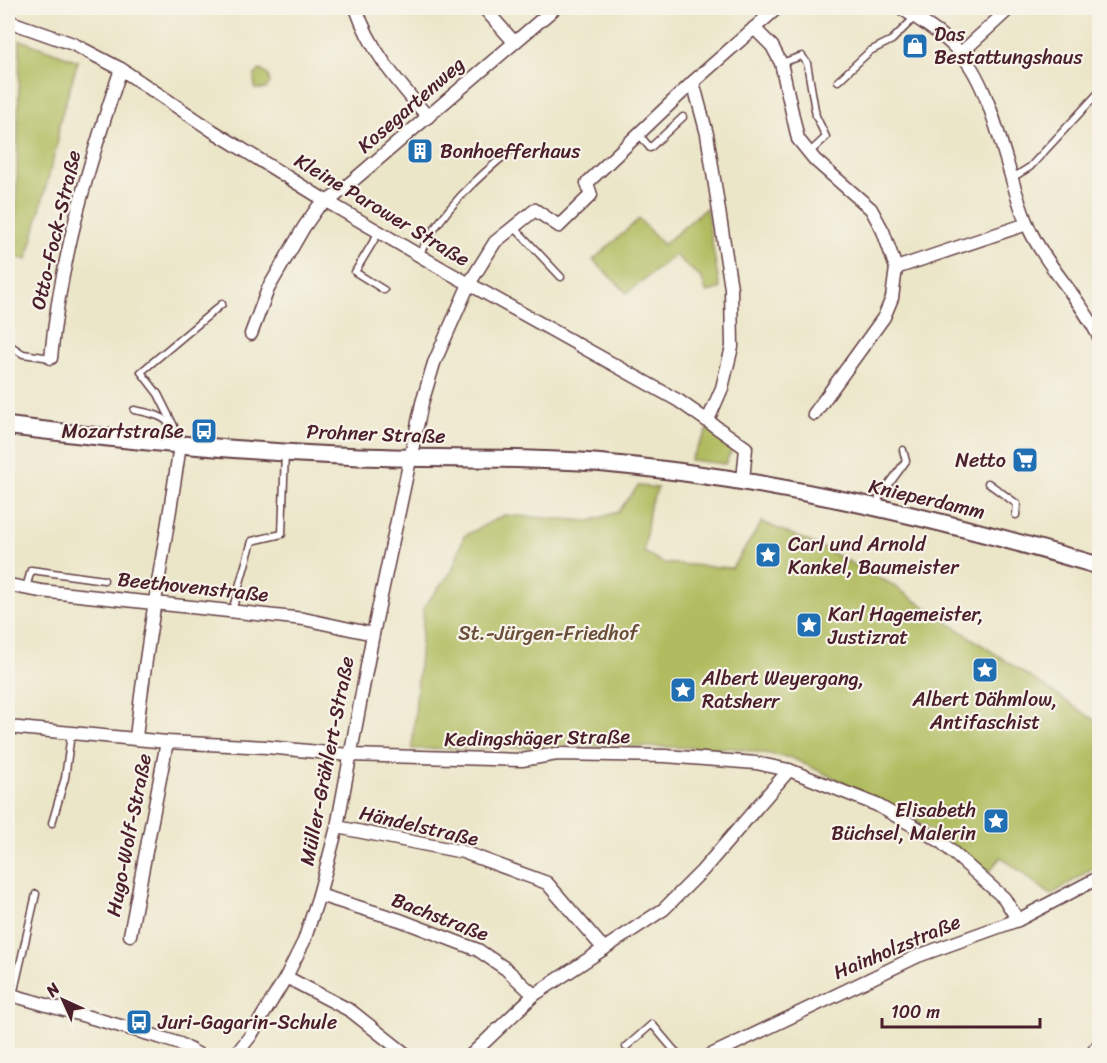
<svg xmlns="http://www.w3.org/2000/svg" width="1107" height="1063" font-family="Sriracha,sans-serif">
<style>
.green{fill:#b0bc5e;stroke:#7d6e44;stroke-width:1.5}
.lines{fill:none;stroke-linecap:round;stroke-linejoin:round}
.lane-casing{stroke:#623d43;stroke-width:9}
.street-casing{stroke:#623d43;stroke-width:15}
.secondary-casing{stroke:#623d43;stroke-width:20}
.lane{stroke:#fff;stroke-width:6}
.street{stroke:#fff;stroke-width:12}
.secondary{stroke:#fff;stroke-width:16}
.labels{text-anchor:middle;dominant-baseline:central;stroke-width:4.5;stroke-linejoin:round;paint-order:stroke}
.poi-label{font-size:20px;fill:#4a1f2b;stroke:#f7f3e8;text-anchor:start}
.street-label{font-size:20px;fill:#4a1f2b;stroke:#f7f3e8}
.park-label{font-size:20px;fill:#694e3a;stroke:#f7f3e8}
</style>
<rect width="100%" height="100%" fill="#f7f3e8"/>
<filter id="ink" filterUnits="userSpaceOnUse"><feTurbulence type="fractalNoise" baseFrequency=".0167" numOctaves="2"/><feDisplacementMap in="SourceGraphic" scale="12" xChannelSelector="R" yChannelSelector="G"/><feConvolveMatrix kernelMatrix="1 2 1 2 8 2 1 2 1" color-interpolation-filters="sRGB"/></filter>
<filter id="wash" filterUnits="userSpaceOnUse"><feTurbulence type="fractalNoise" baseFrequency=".008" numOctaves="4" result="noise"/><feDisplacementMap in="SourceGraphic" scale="24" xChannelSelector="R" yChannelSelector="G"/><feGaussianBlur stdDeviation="1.35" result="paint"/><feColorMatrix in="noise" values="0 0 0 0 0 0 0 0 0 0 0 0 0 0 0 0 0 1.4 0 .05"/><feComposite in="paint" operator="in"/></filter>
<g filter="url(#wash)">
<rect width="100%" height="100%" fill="#ece6c9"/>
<!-- green -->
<g class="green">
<polygon points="20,40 78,61 59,124 58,141 27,260 15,257"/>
<polygon points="260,70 268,75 270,82 266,89 255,89 254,76"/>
<polygon points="706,208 720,289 706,292 702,279 675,255 627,293 593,260 639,219 663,245"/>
<polygon points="709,428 730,445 732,450 725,464 690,460"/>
<polygon points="638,486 658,488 650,505 644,552 663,563 732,568 762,522 817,545 889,583 1099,723 1099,864 1051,895 1001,857 988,873 943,837 880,800 792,758 733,748 589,746 412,749 424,606 452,571 464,536 504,515 590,521 618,512"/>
</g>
</g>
<g filter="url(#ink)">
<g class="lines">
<!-- lane casing -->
<g class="lane-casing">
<g id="lane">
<polyline points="781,63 802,56 807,63 816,116 826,137 809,153"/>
<polyline points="838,81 870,51 892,40 915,17"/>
<polyline points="639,134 650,148 683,117"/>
<polyline points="1012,178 1030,167 1100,91"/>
<polyline points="514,227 561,277"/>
<polyline points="379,232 355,272 384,290"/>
<path d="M419 255C441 211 477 177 515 147"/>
<polyline points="8,344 23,354 51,358"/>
<path d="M134 410C157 414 173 417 179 443"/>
<polyline points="174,426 158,394 141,372 222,304"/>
<polyline points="988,483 1017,504 1016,515"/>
<polyline points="877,506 879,498 906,461 903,450"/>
<polyline points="26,588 31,570 104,580"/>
<polyline points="232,611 252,541 282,534 285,452"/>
<polyline points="52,823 65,778 71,734"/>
<polyline points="13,995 36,894"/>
<polyline points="626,1047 652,1024 679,1056"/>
</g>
</g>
<!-- street casing -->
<g class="street-casing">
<g id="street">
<path d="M356 8C371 52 398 82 428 117"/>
<polyline points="484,8 514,42"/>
<path d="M901 8C922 22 945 35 962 55 994 92 1007 176 1027 224 1045 266 1080 297 1100 339"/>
<polyline points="8,21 73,44 121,69 213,131 326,201 446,271 679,401 746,448 743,480"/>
<polyline points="754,28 772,46 781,63 798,139 815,160 871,209 883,231 896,268 892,298 884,317 814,414"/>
<polyline points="961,53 1010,8"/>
<polyline points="896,268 1027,224"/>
<polyline points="251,334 268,289 304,227 318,207 335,196 555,8"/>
<path d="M51 358C60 259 89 163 121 69"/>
<polyline points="708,420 722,388 732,347 731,288 707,134 693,82 777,8"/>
<polyline points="8,585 41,591 304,619 373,634"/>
<polyline points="8,727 167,742 267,747 349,755 522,760 557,754 665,756 756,763 789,770 877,805 940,841 1004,898 1018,920"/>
<path d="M136 738C146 640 166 543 180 445"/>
<polyline points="337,827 463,852 547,883 604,949"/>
<polyline points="319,895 400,920 478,950 506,969 534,995"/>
<polyline points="130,935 167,742"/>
<polyline points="286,977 351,1011 408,1056"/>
<polyline points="8,994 159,1037 180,1044 201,1056"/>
<polyline points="235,1056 251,1035 286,977 304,941 319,895 337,827 373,634 422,403 434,363 469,284 495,242 535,210 559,226 591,195 587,183 693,82"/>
<polyline points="470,1056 534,995 664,909 702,871 789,770"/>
<polyline points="709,1056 918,956 1018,920 1100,877"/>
<polyline points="1090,1056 1100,1043"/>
</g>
</g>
<!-- secondary casing -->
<g class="secondary-casing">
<path id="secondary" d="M8 426C121 440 236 451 350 456 433 460 517 456 600 463 770 478 937 518 1100 566"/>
</g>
<!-- lane -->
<use href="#lane" class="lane"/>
<!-- street -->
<use href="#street" class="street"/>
<!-- secondary -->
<use href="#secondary" class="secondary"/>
</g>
</g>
<!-- icons -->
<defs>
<g id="shop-square" transform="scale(1.35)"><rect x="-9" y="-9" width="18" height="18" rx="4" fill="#1f6fb2" stroke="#f7f3e8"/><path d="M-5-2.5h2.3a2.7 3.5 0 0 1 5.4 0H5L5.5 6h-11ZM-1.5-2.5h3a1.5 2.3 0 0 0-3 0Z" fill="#fff"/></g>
<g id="building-square" transform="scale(1.35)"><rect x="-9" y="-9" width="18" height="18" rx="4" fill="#1f6fb2" stroke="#f7f3e8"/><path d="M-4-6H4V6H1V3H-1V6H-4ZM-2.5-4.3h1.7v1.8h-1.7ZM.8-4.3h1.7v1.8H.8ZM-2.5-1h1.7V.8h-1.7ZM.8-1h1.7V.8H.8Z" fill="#fff"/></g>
<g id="bus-square" transform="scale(1.35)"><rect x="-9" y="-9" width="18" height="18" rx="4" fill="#1f6fb2" stroke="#f7f3e8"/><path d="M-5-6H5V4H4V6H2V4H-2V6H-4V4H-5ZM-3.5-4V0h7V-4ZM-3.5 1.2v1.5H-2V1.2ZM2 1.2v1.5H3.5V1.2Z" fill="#fff"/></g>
<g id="supermarket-square" transform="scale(1.35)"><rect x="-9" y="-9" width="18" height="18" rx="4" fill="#1f6fb2" stroke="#f7f3e8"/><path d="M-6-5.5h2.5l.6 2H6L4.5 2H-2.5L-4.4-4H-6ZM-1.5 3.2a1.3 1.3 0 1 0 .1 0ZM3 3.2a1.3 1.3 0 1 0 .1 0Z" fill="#fff"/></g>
<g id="sight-square" transform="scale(1.35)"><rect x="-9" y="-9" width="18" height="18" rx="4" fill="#1f6fb2" stroke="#f7f3e8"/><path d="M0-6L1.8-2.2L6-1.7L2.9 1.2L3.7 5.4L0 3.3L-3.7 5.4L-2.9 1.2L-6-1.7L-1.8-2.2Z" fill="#fff"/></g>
</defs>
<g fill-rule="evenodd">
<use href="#shop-square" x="915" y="46"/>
<use href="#building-square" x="420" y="151"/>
<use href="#bus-square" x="204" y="431"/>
<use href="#supermarket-square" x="1025" y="460"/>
<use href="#sight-square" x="768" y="555"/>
<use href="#sight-square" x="809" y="625"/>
<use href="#sight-square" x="985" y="670"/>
<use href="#sight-square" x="683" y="690"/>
<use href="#sight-square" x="996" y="821"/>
<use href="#bus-square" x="139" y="1022"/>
</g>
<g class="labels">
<!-- poi labels -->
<g class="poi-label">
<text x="934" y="34">Das<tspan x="934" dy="23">Bestattungshaus</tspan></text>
<text x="440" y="151">Bonhoefferhaus</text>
<text x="184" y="431" text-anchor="end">Mozartstraße</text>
<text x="1006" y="460" text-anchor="end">Netto</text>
<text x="788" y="544">Carl und Arnold<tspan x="788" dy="23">Kankel, Baumeister</tspan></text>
<text x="828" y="614">Karl Hagemeister,<tspan x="828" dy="23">Justizrat</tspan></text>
<text x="702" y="678">Albert Weyergang,<tspan x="702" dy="23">Ratsherr</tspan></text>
<text x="985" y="699" text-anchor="middle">Albert Dähmlow,<tspan x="985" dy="23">Antifaschist</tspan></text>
<text x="976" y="810" text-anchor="end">Elisabeth<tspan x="976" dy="23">Büchsel, Malerin</tspan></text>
<text x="158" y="1022">Juri-Gagarin-Schule</text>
</g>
<!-- street labels -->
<g class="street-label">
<text transform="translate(411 105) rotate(-41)">Kosegartenweg</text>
<text transform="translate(382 210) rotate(31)">Kleine Parower Straße</text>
<text transform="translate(56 230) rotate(-77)">Otto-Fock-Straße</text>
<text transform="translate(376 434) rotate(2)">Prohner Straße</text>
<text transform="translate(927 499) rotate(13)">Knieperdamm</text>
<text transform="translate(193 587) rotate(6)">Beethovenstraße</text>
<text transform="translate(537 738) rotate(-1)">Kedingshäger Straße</text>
<text transform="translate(327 761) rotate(-79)">Müller-Grählert-Straße</text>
<text transform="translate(419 826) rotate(13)">Händelstraße</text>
<text transform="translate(129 835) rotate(-79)">Hugo-Wolf-Straße</text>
<text transform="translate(440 917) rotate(21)">Bachstraße</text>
<text transform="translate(897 947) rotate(-23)">Hainholzstraße</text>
</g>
<!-- park labels -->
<g class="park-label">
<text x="548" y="633">St.-Jürgen-Friedhof</text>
</g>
</g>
<!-- margin -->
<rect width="1107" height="1063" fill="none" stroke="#f7f3e8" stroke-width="30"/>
<!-- north arrow -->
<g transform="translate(63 1000) rotate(315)" stroke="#f7f3e8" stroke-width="4.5" paint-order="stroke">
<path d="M0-4.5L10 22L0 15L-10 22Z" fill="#4a1f2b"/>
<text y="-9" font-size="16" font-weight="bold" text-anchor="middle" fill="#4a1f2b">N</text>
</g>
<!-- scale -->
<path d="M882 1018v9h158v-9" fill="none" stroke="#4a1f2b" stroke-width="3"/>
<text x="891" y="1018" font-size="18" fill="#4a1f2b" stroke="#f7f3e8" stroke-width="4.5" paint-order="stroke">100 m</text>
</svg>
